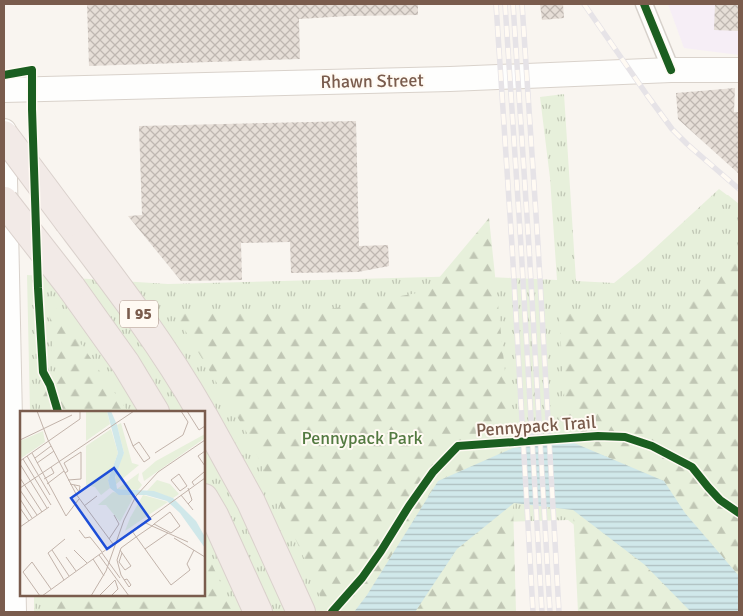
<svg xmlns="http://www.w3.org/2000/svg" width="743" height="616" font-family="Signika,sans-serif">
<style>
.education{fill:#f6eef6}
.grass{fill:url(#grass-tufts)}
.forest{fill:url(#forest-firs)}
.water{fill:url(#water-rules)}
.building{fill:url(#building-cross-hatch)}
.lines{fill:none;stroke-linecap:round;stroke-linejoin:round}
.minor-casing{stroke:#d7d1cb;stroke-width:19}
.secondary-casing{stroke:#d9d2cb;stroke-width:26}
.motorway-casing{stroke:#dad1cc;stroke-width:30}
.minor{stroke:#fefefd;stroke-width:16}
.secondary{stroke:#fefefd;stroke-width:24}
.motorway{stroke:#f2eae7;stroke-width:28}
.rail-casing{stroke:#e6e3e7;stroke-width:5.5}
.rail{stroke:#fffaf3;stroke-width:4;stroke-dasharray:11;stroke-linecap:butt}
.motorway-bridge-casing{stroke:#dad1cc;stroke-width:30;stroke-linecap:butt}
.motorway-bridge{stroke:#f2eae7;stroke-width:28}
.cycleway-casing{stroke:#fffaf3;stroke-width:11}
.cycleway{stroke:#1b5e20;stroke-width:8}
.labels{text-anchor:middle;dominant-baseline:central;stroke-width:4;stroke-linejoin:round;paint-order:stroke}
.shield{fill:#fffaf3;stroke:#a28b7f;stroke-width:1}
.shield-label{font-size:16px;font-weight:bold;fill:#7a5c4d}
.street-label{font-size:18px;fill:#7a5c4d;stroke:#fffaf3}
.park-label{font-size:18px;fill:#537a41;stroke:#fffaf3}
.inset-road{fill:none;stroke:#c2b3aa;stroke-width:1}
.view{fill:#1d4ed8;fill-opacity:0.15;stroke:#1d4ed8;stroke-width:2.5}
.inset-edge{fill:none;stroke:#7a5c4d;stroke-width:2.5}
</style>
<defs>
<pattern id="grass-tufts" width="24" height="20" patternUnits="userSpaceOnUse" patternTransform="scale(1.25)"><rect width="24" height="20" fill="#e7f0db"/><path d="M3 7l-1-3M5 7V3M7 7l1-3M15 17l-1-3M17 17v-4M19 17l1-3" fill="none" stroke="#c0c6b4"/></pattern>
<pattern id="forest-firs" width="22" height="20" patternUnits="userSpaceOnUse" patternTransform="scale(1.25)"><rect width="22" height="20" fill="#e7f0db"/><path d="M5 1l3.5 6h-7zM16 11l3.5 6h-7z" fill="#c0c6b4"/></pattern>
<pattern id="water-rules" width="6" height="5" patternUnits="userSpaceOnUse" patternTransform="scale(1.25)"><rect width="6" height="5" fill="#d0e8ea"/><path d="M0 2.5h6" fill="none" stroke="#aebfc0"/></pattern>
<pattern id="building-cross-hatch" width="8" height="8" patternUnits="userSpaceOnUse" patternTransform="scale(1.25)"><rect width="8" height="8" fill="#e6ded7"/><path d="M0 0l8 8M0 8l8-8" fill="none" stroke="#bfb7b1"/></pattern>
</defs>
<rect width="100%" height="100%" fill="#f9f5f0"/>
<!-- education -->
<polygon class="education" points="668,4 739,4 739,55 684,48"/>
<!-- grass -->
<polygon class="grass" points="564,94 576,281 614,283 641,261 719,189 727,195 728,195 739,204 739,612 666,612 646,581 568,520 496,522 442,612 34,612 34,595 204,595 204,412 30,412 27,275 168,284 468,276 557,280 550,178 540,97"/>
<!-- forest -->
<g class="forest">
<polygon points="489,218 513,448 438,481 367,595 348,612 327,612 300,549 247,433 174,312 183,310 308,313 428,291"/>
<polygon points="739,257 739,576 685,513 664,481 567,440 559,312 623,314 686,308"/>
<polygon points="47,295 128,412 40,412 40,394 57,378"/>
<polygon points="513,503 516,612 415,612 457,549"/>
<polygon points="573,510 645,565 691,612 578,612"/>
<polygon points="204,547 234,612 43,612 42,595 204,595"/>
</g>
<!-- water -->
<polygon class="water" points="567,440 664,481 685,513 739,576 739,612 691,612 645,565 573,510 514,503 457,549 415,612 354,612 367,595 438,481 513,448"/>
<!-- building -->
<g class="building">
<polygon points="87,4 418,4 418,15 348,16 299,19 300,59 89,66"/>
<polygon points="540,4 563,4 564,18 542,20"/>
<polygon points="715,4 739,4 739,31 714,30"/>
<polygon points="735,88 734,112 739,112 739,174 678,119 676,93"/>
<polygon points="356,121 359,246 388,245 389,266 358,272 291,273 290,242 241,243 242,280 181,281 128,216 142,215 139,126"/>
</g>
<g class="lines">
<!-- minor casing -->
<g class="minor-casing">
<polyline id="minor" points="644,4 671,70"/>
</g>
<!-- secondary casing -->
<g class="secondary-casing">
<g id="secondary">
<polyline points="4,90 450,79 671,70 739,70"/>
<polyline points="4,131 14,612"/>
</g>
</g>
<!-- motorway casing -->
<g class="motorway-casing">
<g id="motorway">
<path d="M69 222C116 284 163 345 201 412"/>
<polyline points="71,287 126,364 155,412"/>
<polyline points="204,417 251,502 301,612"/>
<polyline points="204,498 214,515 258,612"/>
</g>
</g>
<!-- minor -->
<use href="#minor" class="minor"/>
<!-- secondary -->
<use href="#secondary" class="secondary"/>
<!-- motorway -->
<use href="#motorway" class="motorway"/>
<!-- rail casing -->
<g class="rail-casing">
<g id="rail">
<polyline points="496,4 512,246 533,612"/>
<polyline points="505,4 521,246 542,612"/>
<polyline points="513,4 529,247 550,612"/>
<polyline points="522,4 538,245 559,612"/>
<polyline points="584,4 647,95 672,129 687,144 739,189"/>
</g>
</g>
<!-- rail -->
<use href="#rail" class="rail"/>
<!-- motorway-bridge casing -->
<g class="motorway-bridge-casing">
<g id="motorway-bridge">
<polyline points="4,135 69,222"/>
<polyline points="4,201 71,287"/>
</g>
</g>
<!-- motorway-bridge -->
<use href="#motorway-bridge" class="motorway-bridge"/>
<!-- cycleway casing -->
<g class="cycleway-casing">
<g id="cycleway">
<polyline points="644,4 671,70"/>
<polyline points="4,75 32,70 32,109 38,288 43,372 50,385 58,412"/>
<polyline points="332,612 362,578 381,551 409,506 433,472 458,446 598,436 625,437 652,446 692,467 708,487 720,500 739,513"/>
</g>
</g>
<!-- cycleway -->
<use href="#cycleway" class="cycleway"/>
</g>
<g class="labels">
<!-- shield labels -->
<rect class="shield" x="120" y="300.5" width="38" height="27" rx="4"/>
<g class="shield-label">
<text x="139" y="314">I 95</text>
</g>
<!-- street labels -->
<g class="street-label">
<text transform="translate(372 81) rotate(-1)">Rhawn Street</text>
<text transform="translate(536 426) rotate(-4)">Pennypack Trail</text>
</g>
<!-- park labels -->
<g class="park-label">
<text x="362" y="438">Pennypack Park</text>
</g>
</g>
<!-- overview -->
<g transform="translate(20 411)">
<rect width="185" height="185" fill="#f9f5f0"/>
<path d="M23 20 25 31 0 48V30ZM185 23V27L124 70 122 62 136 50Z" fill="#e7f0db"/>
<path d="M66 0H87L90 13 66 30ZM101 12 112 52 119 54 95 74 96 57 104 42 97 14ZM91 18 98 42 88 69 90 77 81 84 75 76 66 74V35ZM119 62 118 69 122 74 118 79 97 78ZM137 69 150 73 159 83 153 87 127 80ZM93 81 114 85 100 111 86 94H78ZM123 84 148 91 105 120 110 107Z" fill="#e7f0db"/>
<path d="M87 0H91L97 14 104 42 95 66 97 78 134 80 153 87 176 110 185 126V137L160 102 147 90 126 84H99L90 77 88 69 98 42Z" fill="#d0e8ea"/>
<path class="inset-road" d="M17 0 28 29 56 83 93 133M167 0 179 19 185 15M104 12 113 35 119 31 130 47 124 51 113 35M0 29 52 4M185 40 178 45 185 55M12 42 46 105 59 88M135 42 163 24 168 11 161 0M7 45 30 84M15 47 31 35M3 48 31 94M0 50 60 8V0M17 52 34 40M0 53 27 97M45 62 48 60 44 52 61 41V68L48 69M159 63 167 75 160 80 151 69ZM0 67 22 101M24 68 34 62 31 56M27 73 44 60M50 73 60 75 59 81 54 74M174 74 172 71 184 61M0 77 114 0M168 77 172 89 168 93M0 79 17 104M161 84 173 99M0 88 12 107M64 95 77 85M0 97 9 110M134 113 151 122 160 115 150 101 134 113 132 115 168 131M0 116 29 96M59 119 65 127 70 126 82 141M112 120 151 174 170 159 167 153M116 126 132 115 124 111M154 127 185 146M89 128 99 113 94 104M125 138 148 122M32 139 49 165M54 139 67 152M100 139 111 155 105 159 99 151 102 142M82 142 100 167M79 144 109 185M46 146 56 160M73 148 84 165M167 153 174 139M44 169 28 142 45 128M104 169 107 168 111 174 109 176 101 164 97 149 101 137 116 126M20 185 3 161 12 151 31 178M22 185 185 67M71 185 86 160 104 109 116 85 138 61 185 29M79 185 95 169M91 185 98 178 95 169"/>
<path class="view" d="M94 57 130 108 87 138 51 87Z"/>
<rect width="185" height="185" class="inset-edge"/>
</g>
<!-- border -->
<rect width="743" height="616" fill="none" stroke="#7a5c4d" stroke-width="10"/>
</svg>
